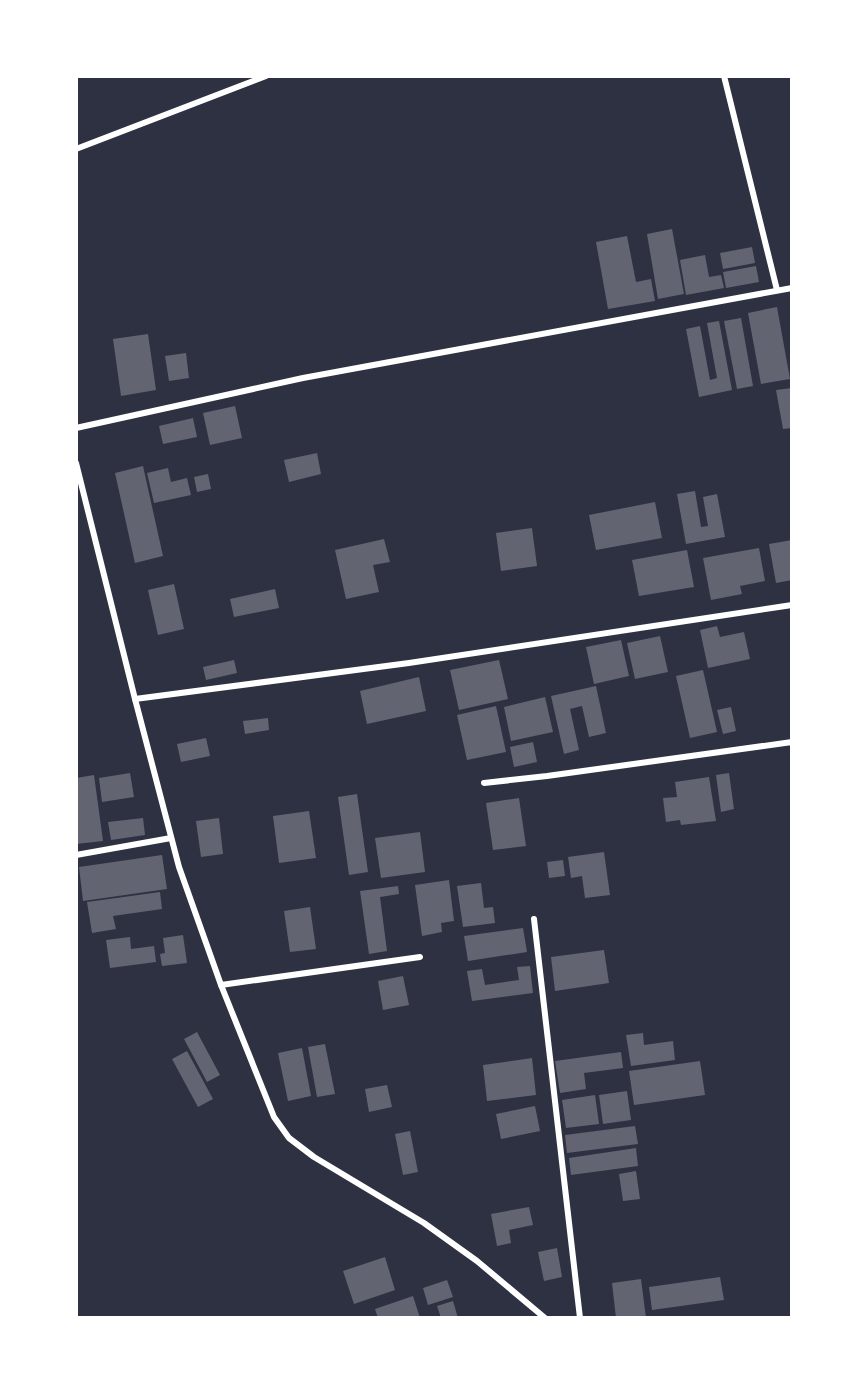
<svg xmlns="http://www.w3.org/2000/svg" width="868" height="1394" font-family="Literata,serif">
<style>
.building{fill:#626471}
.lines{fill:none;stroke-linecap:round;stroke-linejoin:round}
.minor{stroke:#fff;stroke-width:6}
</style>
<rect width="100%" height="100%" fill="#2d3142"/>
<!-- building -->
<g class="building">
<polygon points="672,229 684,294 658,299 647,234"/>
<polygon points="627,236 636,282 651,279 655,301 608,309 596,242"/>
<polygon points="752,247 755,263 723,269 720,253"/>
<polygon points="705,255 709,277 721,275 724,288 686,295 680,260"/>
<polygon points="756,266 759,282 726,288 723,272"/>
<polygon points="777,307 790,379 761,384 748,313"/>
<polygon points="741,318 753,386 737,389 724,321"/>
<polygon points="719,321 732,390 699,397 686,329 700,326 710,380 717,378 707,323"/>
<polygon points="148,334 156,390 121,396 113,339"/>
<polygon points="186,353 189,378 169,381 165,356"/>
<polygon points="792,388 792,428 783,429 776,390"/>
<polygon points="235,406 242,438 210,445 203,413"/>
<polygon points="193,418 197,437 163,444 159,426"/>
<polygon points="317,453 321,474 289,482 284,460"/>
<polygon points="143,466 163,556 135,563 115,473"/>
<polygon points="168,468 171,482 187,478 191,495 154,503 147,473"/>
<polygon points="208,474 211,489 197,492 194,477"/>
<polygon points="695,491 701,527 708,526 703,497 717,494 725,537 686,544 677,494"/>
<polygon points="655,502 662,538 596,550 589,515"/>
<polygon points="532,528 537,566 501,571 496,533"/>
<polygon points="384,539 390,562 373,565 379,592 346,599 335,550"/>
<polygon points="792,540 792,580 776,583 769,544"/>
<polygon points="759,548 765,581 740,586 742,594 711,600 703,558"/>
<polygon points="687,550 694,587 639,596 632,560"/>
<polygon points="174,584 184,629 158,635 148,590"/>
<polygon points="275,589 279,608 234,617 230,599"/>
<polygon points="717,626 720,637 744,632 750,659 708,668 700,630"/>
<polygon points="660,636 668,672 635,679 627,643"/>
<polygon points="621,640 629,676 594,684 586,647"/>
<polygon points="234,660 237,673 206,680 203,667"/>
<polygon points="499,660 508,699 459,710 450,670"/>
<polygon points="703,670 717,732 690,738 676,676"/>
<polygon points="419,677 426,711 367,724 360,691"/>
<polygon points="596,686 606,733 589,737 582,706 570,709 579,750 564,754 551,696"/>
<polygon points="545,697 553,732 511,741 504,707"/>
<polygon points="496,706 506,752 467,760 457,715"/>
<polygon points="731,707 736,731 723,734 717,710"/>
<polygon points="268,718 269,730 245,734 243,721"/>
<polygon points="206,738 210,756 181,762 177,744"/>
<polygon points="533,742 537,762 514,767 510,747"/>
<polygon points="130,773 134,797 102,802 99,778"/>
<polygon points="729,773 734,809 721,812 716,775"/>
<polygon points="94,775 103,841 76,844 76,778"/>
<polygon points="709,777 716,821 681,825 680,820 666,822 663,798 677,797 675,782"/>
<polygon points="357,794 368,872 349,875 338,797"/>
<polygon points="519,798 526,846 493,850 486,803"/>
<polygon points="309,811 316,858 279,863 273,816"/>
<polygon points="143,818 145,835 111,840 108,822"/>
<polygon points="219,818 223,854 201,857 196,821"/>
<polygon points="420,832 425,872 381,878 375,838"/>
<polygon points="604,852 610,895 585,898 582,876 571,878 568,857"/>
<polygon points="162,855 167,889 83,901 79,867"/>
<polygon points="563,860 565,876 549,878 547,862"/>
<polygon points="449,880 454,921 441,923 442,932 422,936 415,885"/>
<polygon points="481,883 484,908 493,907 495,923 463,927 457,886"/>
<polygon points="398,886 399,894 380,897 387,951 369,954 360,891"/>
<polygon points="160,892 162,909 113,916 116,929 92,933 87,902"/>
<polygon points="310,907 316,949 290,952 284,911"/>
<polygon points="523,928 527,952 468,961 464,936"/>
<polygon points="183,935 187,963 162,966 160,954 165,953 163,938"/>
<polygon points="130,937 131,949 154,946 156,962 110,968 106,940"/>
<polygon points="604,950 609,983 555,991 551,957"/>
<polygon points="530,966 533,993 472,1001 467,971 482,969 485,985 519,980 517,967"/>
<polygon points="403,976 409,1005 383,1010 378,981"/>
<polygon points="197,1032 220,1075 207,1082 184,1039"/>
<polygon points="643,1033 644,1045 673,1041 675,1060 631,1066 626,1035"/>
<polygon points="325,1044 335,1094 317,1097 308,1047"/>
<polygon points="302,1048 311,1096 288,1101 278,1053"/>
<polygon points="187,1051 213,1099 198,1107 172,1059"/>
<polygon points="621,1052 623,1068 584,1073 586,1089 560,1093 555,1061"/>
<polygon points="532,1058 536,1095 487,1101 483,1065"/>
<polygon points="700,1061 705,1095 634,1105 629,1071"/>
<polygon points="387,1085 392,1107 369,1112 365,1089"/>
<polygon points="627,1091 631,1120 603,1124 599,1095"/>
<polygon points="595,1095 599,1124 566,1128 562,1100"/>
<polygon points="535,1106 540,1131 501,1139 496,1114"/>
<polygon points="635,1126 638,1144 567,1153 565,1135"/>
<polygon points="410,1131 418,1172 403,1175 395,1134"/>
<polygon points="636,1148 638,1166 571,1175 569,1158"/>
<polygon points="636,1171 640,1199 623,1201 619,1174"/>
<polygon points="529,1207 533,1225 509,1230 511,1243 497,1246 491,1214"/>
<polygon points="557,1248 562,1277 544,1281 538,1252"/>
<polygon points="385,1257 395,1290 354,1304 343,1271"/>
<polygon points="720,1277 724,1300 652,1310 649,1287"/>
<polygon points="641,1279 646,1318 616,1318 612,1283"/>
<polygon points="447,1280 453,1297 428,1305 423,1288"/>
<polygon points="413,1296 420,1318 378,1318 375,1309"/>
<polygon points="453,1301 458,1318 441,1318 437,1306"/>
</g>
<g class="lines">
<!-- minor -->
<g class="minor">
<polyline points="724,76 777,290"/>
<polyline points="76,149 266,76"/>
<polyline points="76,428 303,378 792,288"/>
<polyline points="76,463 135,699 179,867 221,985 274,1117 289,1138 314,1157 424,1223 477,1261 545,1318"/>
<polyline points="135,699 409,663 792,605"/>
<polyline points="484,783 547,776 792,742"/>
<polyline points="76,855 171,838"/>
<polyline points="534,919 580,1318"/>
<polyline points="221,985 420,957"/>
</g>
</g>
<!-- border -->
<rect width="868" height="1394" fill="none" stroke="#ffffff" stroke-width="156"/>
</svg>
